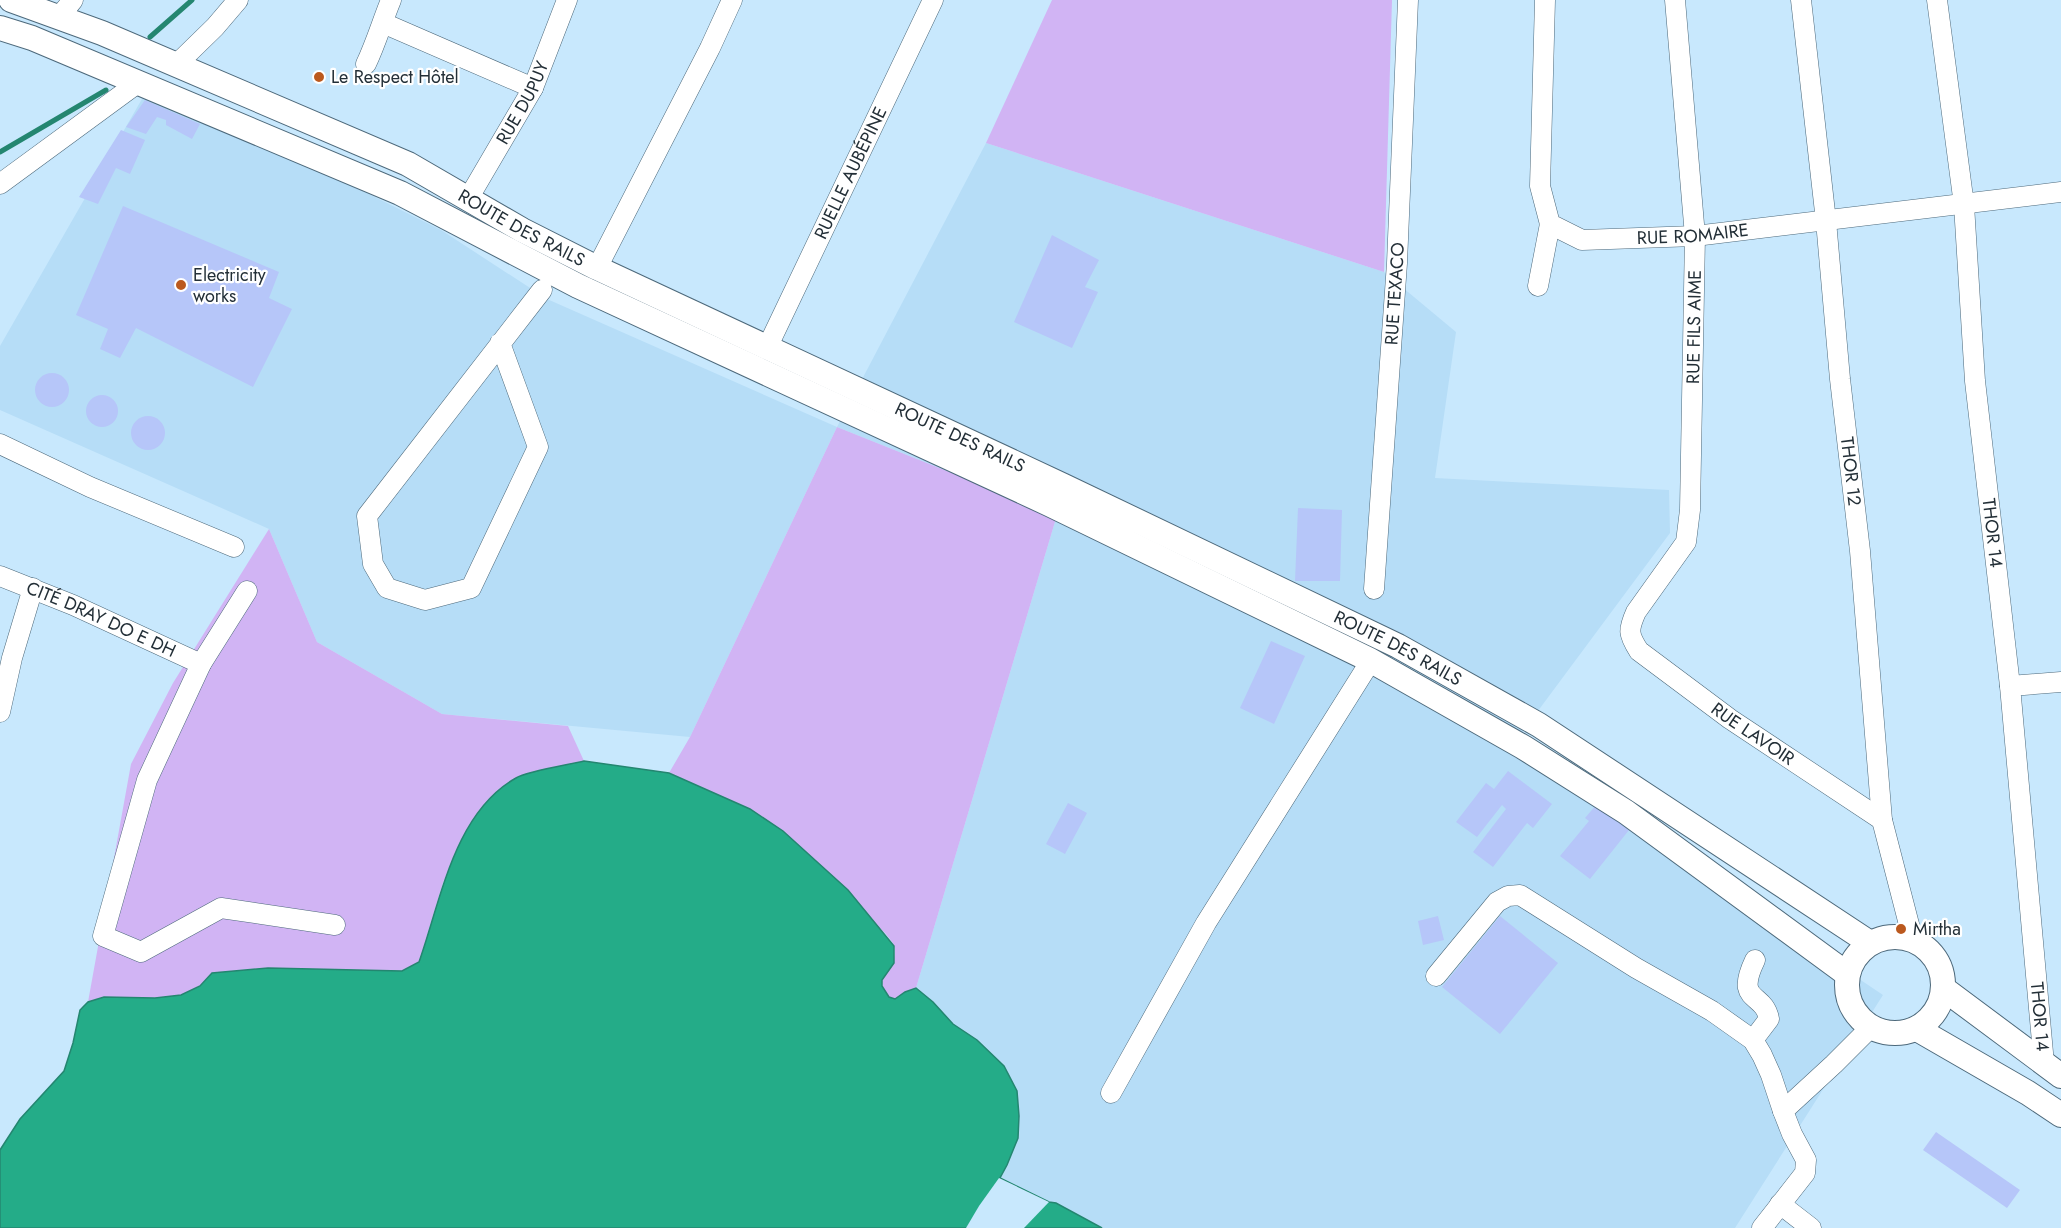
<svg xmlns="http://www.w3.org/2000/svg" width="2061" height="1228" font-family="Jost,sans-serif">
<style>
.built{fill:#b6ddf7}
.green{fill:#d1b4f4}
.water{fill:#24ac88;stroke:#248670;stroke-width:1.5}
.pier{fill:#c8e8fd}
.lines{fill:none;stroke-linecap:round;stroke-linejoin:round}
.stream{stroke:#248670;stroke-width:5}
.building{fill:#b6c6f9}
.minor-casing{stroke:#4d697b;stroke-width:21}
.major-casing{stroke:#4d697b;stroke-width:26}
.minor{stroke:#fff;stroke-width:20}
.major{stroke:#fff;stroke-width:24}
.poi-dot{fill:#bb591e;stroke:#fff;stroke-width:2}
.labels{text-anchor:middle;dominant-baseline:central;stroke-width:4.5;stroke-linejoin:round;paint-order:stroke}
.poi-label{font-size:18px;fill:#232f37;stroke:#fff;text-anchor:start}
.street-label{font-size:18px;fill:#232f37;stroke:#fff}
</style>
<rect width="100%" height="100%" fill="#c8e8fd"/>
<!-- built -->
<polygon class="built" points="150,85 441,230 547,299 837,427 986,143 1384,272 1456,332 1435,478 1669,490 1670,533 1512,746 1883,995 1735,1228 1102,1228 1056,1203 1049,1202 999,1178 1007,1165 1018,1138 1019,1116 1017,1091 1004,1066 977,1040 953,1024 933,1002 916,988 1057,515 837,427 690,737 442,714 317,642 269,529 0,410 0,346"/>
<!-- green -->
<g class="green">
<polygon points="1052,0 1392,0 1384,272 986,143"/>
<path d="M837 427 1057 515 916 988 905 992 895 1000C886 996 882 989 882 979 888 971 898 957 894 946 893 942 888 937 885 933L750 809 669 773 690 737Z"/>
<polygon points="269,529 317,642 442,714 568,726 584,761 517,777 457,848 443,883 419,962 402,971 268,968 234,971 212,973 200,986 181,995 155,998 104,997 88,1002 131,764 173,683"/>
</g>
<!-- water -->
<path class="water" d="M584 761 669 773 750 809 783 831 848 890 894 946V963L882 980V986L889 997 895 999 905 992 916 988 933 1002 953 1024 977 1040 1004 1066 1017 1091 1019 1116 1018 1138 1007 1165 1000 1178 1049 1202 1056 1203 1102 1228H0V1150L20 1119 64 1071 73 1043 80 1010 88 1002 104 997 155 998 181 995 200 986 212 973 234 971 268 968 402 971 419 962C441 900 454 813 516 778 528 771 568 765 584 761Z"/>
<!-- pier -->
<polygon class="pier" points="999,1178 1049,1202 1024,1228 966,1228 979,1206"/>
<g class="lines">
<!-- stream -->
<g class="stream">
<polyline points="150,37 192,0"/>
<polyline points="0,152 106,90"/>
</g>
</g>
<!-- building -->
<g class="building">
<polygon points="145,100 200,124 192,139 166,125 166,120 157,117 146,134 126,127"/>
<polygon points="121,130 145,140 130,174 116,168 98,204 79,197"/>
<polygon points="123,206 279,272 269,298 292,309 253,387 136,328 120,358 100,349 108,329 76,315"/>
<polygon points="1052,235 1099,260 1085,287 1098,292 1072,348 1014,322"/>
<circle cx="52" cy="390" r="17"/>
<circle cx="102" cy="411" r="16"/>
<circle cx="148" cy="433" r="17"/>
<polygon points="1298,508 1342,510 1340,581 1295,581"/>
<polygon points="1271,641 1305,656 1274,724 1240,708"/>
<polygon points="1508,771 1552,804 1533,828 1527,823 1493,867 1473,852 1506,809 1502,805 1477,837 1456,822 1486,783 1494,789"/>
<polygon points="1068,803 1087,813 1065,854 1046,844"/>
<polygon points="1597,804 1633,825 1590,879 1560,856 1589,821 1585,818"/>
<polygon points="1438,916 1444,940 1423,945 1418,921"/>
<polygon points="1500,916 1558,963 1500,1034 1442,987"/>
<polygon points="1936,1132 2020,1190 2007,1208 1923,1150"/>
</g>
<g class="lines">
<!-- minor casing -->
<g class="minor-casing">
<g id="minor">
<path id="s1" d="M1545 0 1540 186 1550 224 1582 240 1695 236 2061 192"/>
<path id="s2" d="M1675 0 1695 236 1690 510 1686 542 1636 612C1628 630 1628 634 1639 651L1730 719 1882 820"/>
<path id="s3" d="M1801 0 1826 221 1840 379 1860 551 1882 820 1913 940"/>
<path id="s4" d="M1937 0 1964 205 1975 381 2010 686 2044 1064"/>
<polyline points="59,17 73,0"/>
<polyline points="383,23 533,88"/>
<path d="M366 64C376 43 382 22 391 0"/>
<polyline points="176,65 215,27 238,0"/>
<polyline points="0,184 139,82"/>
<path id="s5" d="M468 199 533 88 567 0"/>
<polyline points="597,268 710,48 732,0"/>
<polyline points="1538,286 1550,224"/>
<polyline points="500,343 538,447 471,588 425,600 387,588 373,564 367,516 542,290"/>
<path id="s6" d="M767 348 933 0"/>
<polyline points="0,444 90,487 234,547"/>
<path id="s7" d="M0 576 73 605 201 664"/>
<path id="s8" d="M1374 589 1397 263 1408 0"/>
<polyline points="247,591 201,664 147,780 103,936 141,952 221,908 335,925"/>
<polyline points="2010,686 2061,682"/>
<polyline points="0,712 12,658 33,588"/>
<polyline points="1436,976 1497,902 1508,896 1520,895 1636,968 1712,1011 1753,1040 1762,1055 1771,1075 1783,1111"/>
<path d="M1753 1040 1769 1019C1764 991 1734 1004 1755 960"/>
<polyline points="1111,1093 1206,923 1365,670"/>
<polyline points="1780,1204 1811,1228"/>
<polyline points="1762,1228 1805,1173 1806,1160 1792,1134 1783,1111 1834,1064 1870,1028"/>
</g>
</g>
<!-- major casing -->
<g class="major-casing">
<g id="major">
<path id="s9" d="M11 0 102 33 408 164 522 230 597 268 1062 485 1398 646 1539 725 1870 943"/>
<polyline points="0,28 32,38 400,193 578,286 1049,504 1368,659 1523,747 1626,812 1847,974"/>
<circle cx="1895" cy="985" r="48"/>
<polyline points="1944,989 2061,1076"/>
<polyline points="1917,1029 2028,1093 2061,1115"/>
</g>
</g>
<!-- minor -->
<use href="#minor" class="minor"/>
<!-- major -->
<use href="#major" class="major"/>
</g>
<!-- markers -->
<g class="poi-dot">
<circle cx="319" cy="77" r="6"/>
<circle cx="181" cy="285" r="6"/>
<circle cx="1901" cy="929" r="6"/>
</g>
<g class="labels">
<!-- poi labels -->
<g class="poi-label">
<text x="331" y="77">Le Respect Hôtel</text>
<text x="193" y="275">Electricity<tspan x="193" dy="21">works</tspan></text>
<text x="1913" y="929">Mirtha</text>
</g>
<!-- street labels -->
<g class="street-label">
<text stroke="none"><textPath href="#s5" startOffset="111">RUE DUPUY</textPath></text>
<text stroke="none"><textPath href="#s6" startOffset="194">RUELLE AUBÉPINE</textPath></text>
<text stroke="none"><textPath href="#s9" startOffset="560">ROUTE DES RAILS</textPath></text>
<text stroke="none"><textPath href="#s1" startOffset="372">RUE ROMAIRE</textPath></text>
<text stroke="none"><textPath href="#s8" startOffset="296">RUE TEXACO</textPath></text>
<text transform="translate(1694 327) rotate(-89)">RUE FILS AIME</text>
<text stroke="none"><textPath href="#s9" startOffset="1046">ROUTE DES RAILS</textPath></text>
<text stroke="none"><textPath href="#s3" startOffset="474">THOR 12</textPath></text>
<text stroke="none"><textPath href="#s4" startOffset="536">THOR 14</textPath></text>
<text stroke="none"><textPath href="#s7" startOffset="110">CITÉ DRAY DO E DH</textPath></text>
<text stroke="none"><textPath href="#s9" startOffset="1532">ROUTE DES RAILS</textPath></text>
<text stroke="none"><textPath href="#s2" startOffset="812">RUE LAVOIR</textPath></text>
<text stroke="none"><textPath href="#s4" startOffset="1022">THOR 14</textPath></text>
</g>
</g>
</svg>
